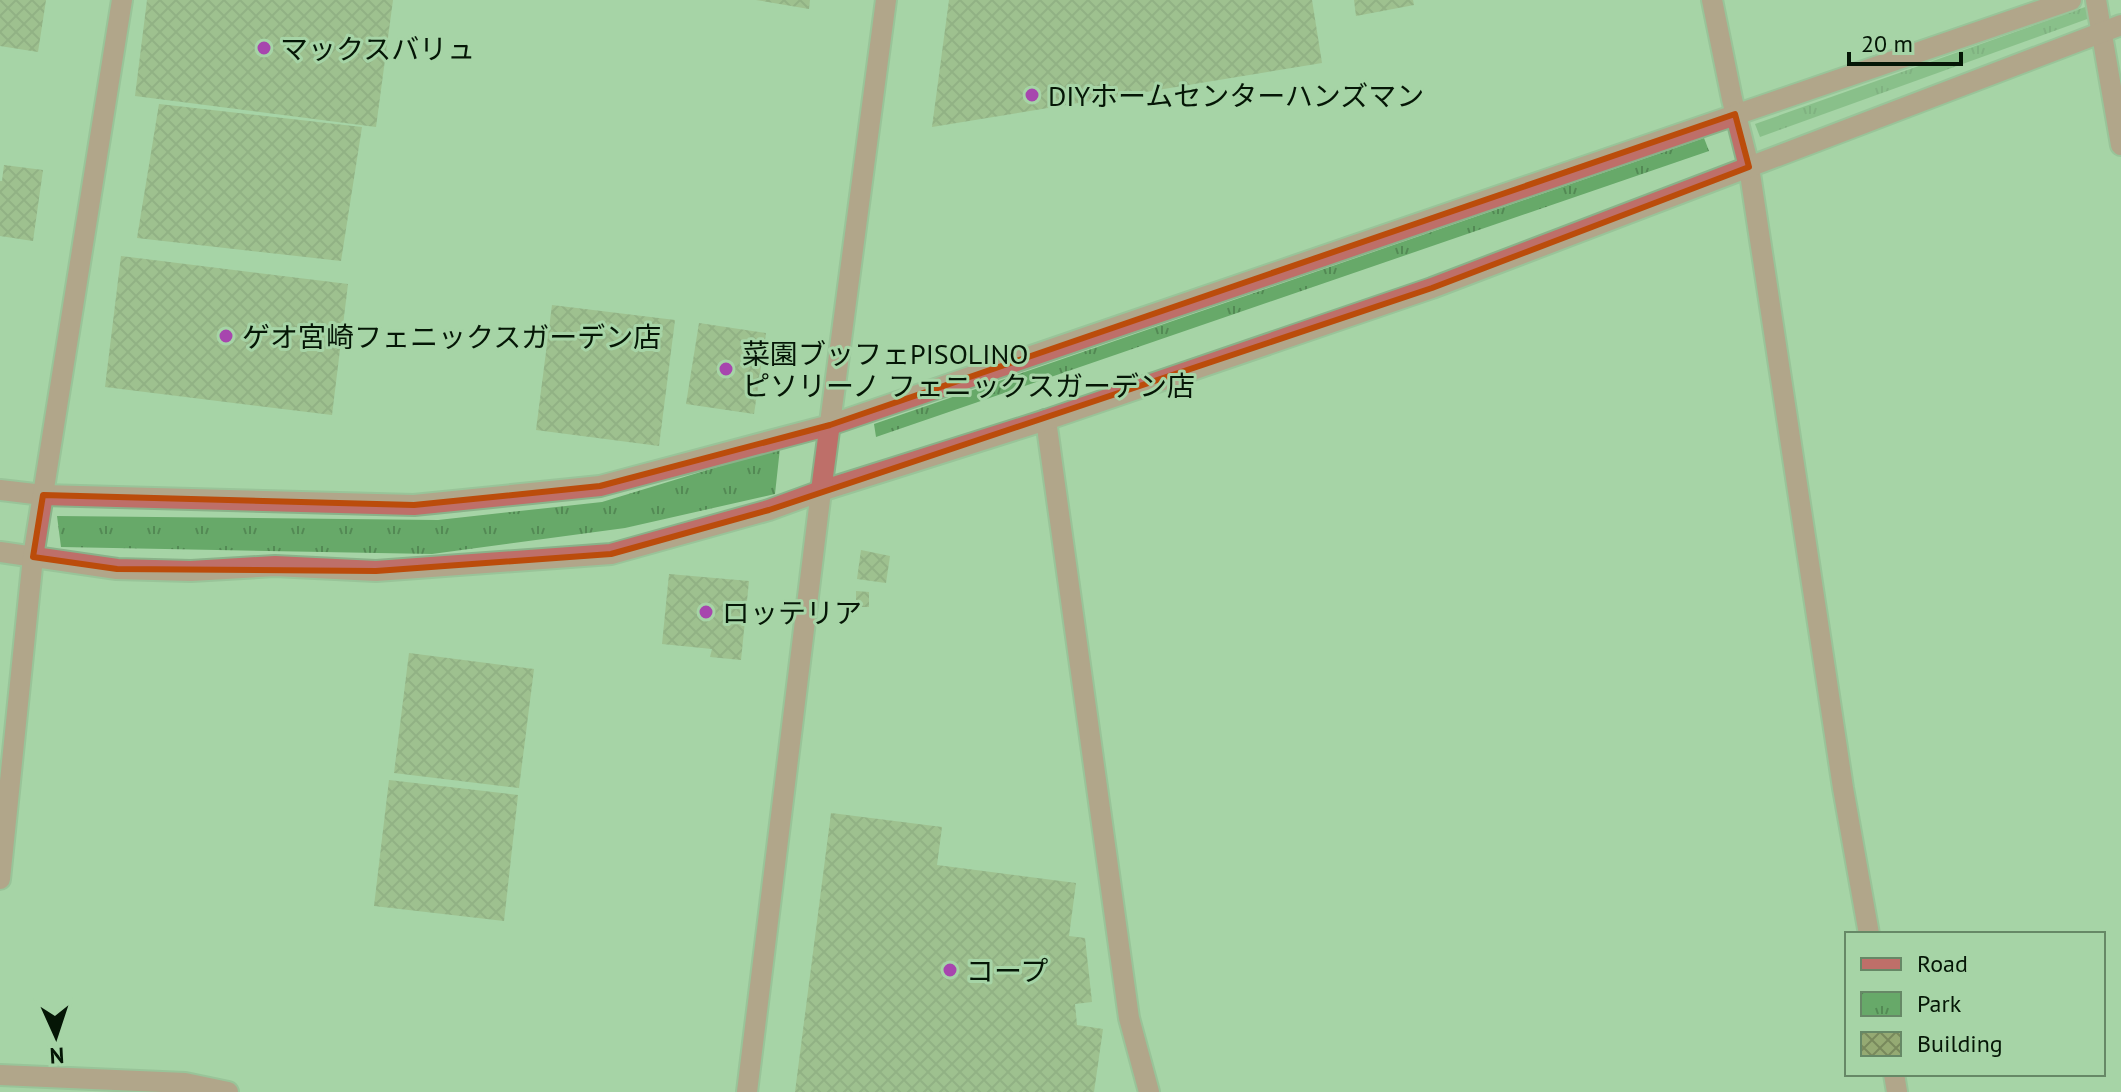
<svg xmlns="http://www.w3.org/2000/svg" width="2121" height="1092" font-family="'PT Sans','Noto Sans JP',sans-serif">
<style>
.park{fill:url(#park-tufts)}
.building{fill:url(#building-cross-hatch)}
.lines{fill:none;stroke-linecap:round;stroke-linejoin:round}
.minor-casing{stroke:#89b289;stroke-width:24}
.minor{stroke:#be6f69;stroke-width:20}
.marked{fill:none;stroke:#bb4c0b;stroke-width:6;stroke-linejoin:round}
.poi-dot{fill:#a746ae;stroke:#a6d4a6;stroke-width:3}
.labels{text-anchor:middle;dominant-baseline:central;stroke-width:6;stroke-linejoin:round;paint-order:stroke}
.poi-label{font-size:28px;fill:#051606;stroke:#a6d4a6;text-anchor:start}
</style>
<defs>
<pattern id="park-tufts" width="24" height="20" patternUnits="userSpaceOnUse" patternTransform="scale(2)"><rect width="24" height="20" fill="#67a969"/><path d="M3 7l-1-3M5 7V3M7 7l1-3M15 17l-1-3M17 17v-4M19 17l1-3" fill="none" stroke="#538954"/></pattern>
<pattern id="building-cross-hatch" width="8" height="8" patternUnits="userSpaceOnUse" patternTransform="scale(2)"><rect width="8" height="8" fill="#95aa73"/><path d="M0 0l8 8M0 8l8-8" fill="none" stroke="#78895c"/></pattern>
</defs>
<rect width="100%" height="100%" fill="#a6d4a6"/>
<!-- park -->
<g class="park">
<polygon points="2088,6 2090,18 1760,137 1755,124"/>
<polygon points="1704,138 1709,151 876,437 874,424"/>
<polygon points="780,448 775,494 625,528 432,554 61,547 57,516 438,520 602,502"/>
</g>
<!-- building -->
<g class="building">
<polygon points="0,0 46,0 38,52 0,46"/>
<polygon points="147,0 393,0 376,127 135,96"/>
<polygon points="756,0 810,0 809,9"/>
<polygon points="949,0 1312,0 1322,63 932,127"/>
<polygon points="1354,0 1413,0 1414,5 1356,16"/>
<polygon points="159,104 362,127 341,261 137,238"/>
<polygon points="4,165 43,170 33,241 0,236 0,181 2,181"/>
<polygon points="121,256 348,284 332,415 105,387"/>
<polygon points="552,305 675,320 659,446 536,430"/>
<polygon points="699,323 766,333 754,414 686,404"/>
<polygon points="861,550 890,556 886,583 857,579"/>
<polygon points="669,574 749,581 741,660 710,657 712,649 662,644"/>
<polygon points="856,591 869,592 869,607 856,607"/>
<polygon points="409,653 534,669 519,788 394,773"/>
<polygon points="389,780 518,795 504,921 374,906"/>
<polygon points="831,813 942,827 937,865 1076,883 1069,936 1085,938 1092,1002 1075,1004 1077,1025 1103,1029 1094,1092 795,1092"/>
</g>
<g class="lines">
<!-- minor casing -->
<g class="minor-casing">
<g id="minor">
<polyline points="1712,0 1732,99 1749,167 1843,788 1869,934"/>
<polyline points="2096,0 2121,145"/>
<polyline points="1046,420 1129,1018 1149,1092"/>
<polyline points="0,490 43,495 414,505 600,486 830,425 2071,0"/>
<polyline points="0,552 117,569 191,571 275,566 376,571 611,554 769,510 821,491 1046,420 1432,288 2121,25"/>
<polyline points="0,879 33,557 122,0"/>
<polyline points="1894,1074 1897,1092"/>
<polyline points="0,1075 185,1083 228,1092"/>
<polyline points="747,1092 821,491 886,0"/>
</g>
</g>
<!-- minor -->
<use href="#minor" class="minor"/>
</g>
<!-- marked area -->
<path d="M0 0H2121V1092H0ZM1735 114 1749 167 1432 288 769 510 611 554 376 571 117 569 33 557 43 495 414 505 600 486 830 425Z" fill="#a6d4a6" fill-opacity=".55" fill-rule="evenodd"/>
<path class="marked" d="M1735 114 1749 167 1432 288 769 510 611 554 376 571 117 569 33 557 43 495 414 505 600 486 830 425Z"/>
<!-- markers -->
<g class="poi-dot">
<circle cx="264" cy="48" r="8"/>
<circle cx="1032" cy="95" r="8"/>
<circle cx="226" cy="336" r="8"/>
<circle cx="726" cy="369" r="8"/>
<circle cx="706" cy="612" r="8"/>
<circle cx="950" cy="970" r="8"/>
</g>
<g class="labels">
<!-- poi labels -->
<g class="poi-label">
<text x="280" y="48">マックスバリュ</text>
<text x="1048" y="95">DIYホームセンターハンズマン</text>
<text x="242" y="336">ゲオ宮崎フェニックスガーデン店</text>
<text x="742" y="353">菜園ブッフェPISOLINO<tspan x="742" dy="32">ピソリーノ フェニックスガーデン店</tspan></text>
<text x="722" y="612">ロッテリア</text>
<text x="966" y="970">コープ</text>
</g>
</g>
<!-- legend -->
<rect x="1845" y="932" width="260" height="144" fill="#a6d4a6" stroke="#668866" stroke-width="2"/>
<rect x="1861" y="958" width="40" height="12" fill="#be6f69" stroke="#668866" stroke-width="2"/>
<text x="1917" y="972" font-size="24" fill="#051606">Road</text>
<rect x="1861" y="992" width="40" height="24" fill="url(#park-tufts)" stroke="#668866" stroke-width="2"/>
<text x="1917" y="1012" font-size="24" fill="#051606">Park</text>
<rect x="1861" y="1032" width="40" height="24" fill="url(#building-cross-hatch)" stroke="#668866" stroke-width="2"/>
<text x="1917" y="1052" font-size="24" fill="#051606">Building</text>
<!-- north arrow -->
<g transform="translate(56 1036) rotate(177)" stroke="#a6d4a6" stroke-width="6" paint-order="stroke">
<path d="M0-6L14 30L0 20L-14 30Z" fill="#051606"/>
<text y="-12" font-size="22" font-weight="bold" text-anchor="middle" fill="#051606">N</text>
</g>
<!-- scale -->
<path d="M1849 52v12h112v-12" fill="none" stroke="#051606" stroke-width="4"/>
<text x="1861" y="52" font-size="24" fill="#051606" stroke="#a6d4a6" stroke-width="6" paint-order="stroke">20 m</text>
</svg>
